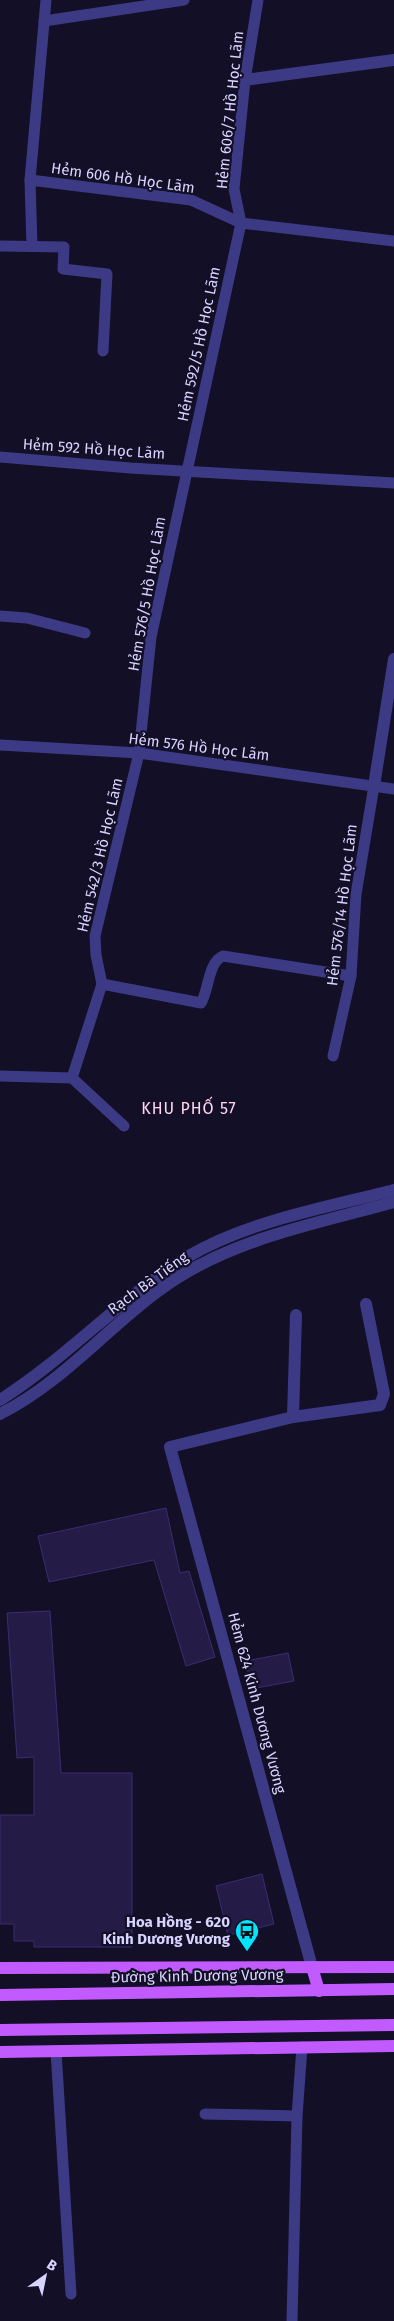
<svg xmlns="http://www.w3.org/2000/svg" width="394" height="2321" font-family="'Fira Sans',sans-serif">
<style>
.building{fill:#241b47;stroke:#3b2d73}
.lines{fill:none;stroke-linecap:round;stroke-linejoin:round}
.lane{stroke:#3d3a85;stroke-width:11}
.street{stroke:#3d3a85;stroke-width:12}
.primary{stroke:#c25bff;stroke-width:12}
.labels{text-anchor:middle;dominant-baseline:central;stroke-width:4.5;stroke-linejoin:round;paint-order:stroke}
.street-label{font-size:15px;fill:#d9d4ff;stroke:#130f26}
.poi-label{font-size:15px;font-weight:bold;fill:#d9d4ff;stroke:#130f26;text-anchor:end}
.neighbourhood-label{font-size:16px;letter-spacing:1px;fill:#ffd6f0;stroke:#130f26}
</style>
<rect width="100%" height="100%" fill="#130f26"/>
<!-- building -->
<g class="building">
<polygon points="166,1508 180,1573 189,1571 215,1657 186,1666 154,1560 49,1582 38,1536"/>
<polygon points="50,1611 61,1773 132,1773 132,1947 34,1947 34,1941 14,1941 14,1924 0,1924 0,1815 34,1815 34,1757 17,1758 7,1613"/>
<polygon points="288,1653 294,1681 251,1689 246,1661"/>
<polygon points="262,1874 274,1924 228,1935 216,1886"/>
</g>
<g class="lines">
<!-- lane -->
<g class="lane">
<polyline points="44,21 184,0"/>
<polyline points="30,180 46,0"/>
<polyline points="0,246 64,247 63,269 107,274 103,351"/>
<polyline points="32,246 30,180 191,200 241,223 394,241"/>
<polyline points="0,457 130,468 394,483"/>
<polyline points="0,616 27,618 85,633"/>
<polyline points="0,745 139,753 394,789"/>
<path d="M102 984 201 1003C209 990 208 962 223 956L351 976"/>
<polyline points="333,1056 351,976 356,894 374,786"/>
<polyline points="0,1076 72,1078 124,1126"/>
<polyline points="72,1078 102,984 96,955 95,936 139,753 151,637 241,223 234,189 245,80 258,0"/>
<polyline points="56,2051 71,2294"/>
<polyline points="205,2114 297,2116"/>
<polyline points="292,2321 297,2116 302,2047"/>
</g>
<!-- street -->
<g class="street">
<polyline points="245,80 394,60"/>
<polyline points="374,786 394,659"/>
<path d="M0 1400C68 1357 121 1297 189 1256 248 1221 328 1207 394 1190"/>
<path d="M0 1414C66 1381 113 1320 174 1280 240 1237 319 1223 394 1202"/>
<polyline points="293,1417 296,1315"/>
<polyline points="312,1967 170,1447 293,1417 380,1405 384,1394 366,1304"/>
</g>
<!-- primary -->
<g class="primary">
<polyline points="312,1967 319,1991"/>
<polyline points="0,1968 394,1967"/>
<polyline points="0,1995 394,1989"/>
<polyline points="0,2030 394,2025"/>
<polyline points="0,2052 394,2046"/>
</g>
</g>
<!-- icons -->
<defs>
<g id="bus-pin" transform="scale(1.25)"><path d="M0 17L-7.5 6A9.5 9.5 0 1 1 7.5 6Z" fill="#00e5ff" stroke="#130f26"/><path d="M-5-6H5V4H4V6H2V4H-2V6H-4V4H-5ZM-3.5-4V0h7V-4ZM-3.5 1.2v1.5H-2V1.2ZM2 1.2v1.5H3.5V1.2Z" fill="#111"/></g>
</defs>
<g fill-rule="evenodd">
<use href="#bus-pin" x="247" y="1931"/>
</g>
<g class="labels">
<!-- street labels -->
<g class="street-label">
<text transform="translate(230 110) rotate(-84)">Hẻm 606/7 Hồ Học Lãm</text>
<text transform="translate(123 178) rotate(8)">Hẻm 606 Hồ Học Lãm</text>
<text transform="translate(199 344) rotate(-78)">Hẻm 592/5 Hồ Học Lãm</text>
<text transform="translate(94 449) rotate(4)">Hẻm 592 Hồ Học Lãm</text>
<text transform="translate(147 594) rotate(-80)">Hẻm 576/5 Hồ Học Lãm</text>
<text transform="translate(199 747) rotate(7)">Hẻm 576 Hồ Học Lãm</text>
<text transform="translate(100 855) rotate(-77)">Hẻm 542/3 Hồ Học Lãm</text>
<text transform="translate(342 905) rotate(-83)">Hẻm 576/14 Hồ Học Lãm</text>
<text transform="translate(148 1283) rotate(-36)">Rạch Bà Tiếng</text>
<text transform="translate(257 1703) rotate(75)">Hẻm 624 Kinh Dương Vương</text>
<text transform="translate(197 1976) rotate(-1)">Đường Kinh Dương Vương</text>
</g>
<!-- poi labels -->
<g class="poi-label">
<text x="230" y="1922">Hoa Hồng - 620<tspan x="230" dy="17">Kinh Dương Vương</tspan></text>
</g>
<!-- neighbourhood labels -->
<g class="neighbourhood-label">
<text x="189" y="1108">KHU PHỐ 57</text>
</g>
</g>
<!-- north arrow -->
<g transform="translate(45 2276) rotate(33)" stroke="#130f26" stroke-width="4" paint-order="stroke">
<path d="M0-4L9 19L0 12L-9 19Z" fill="#d9d4ff"/>
<text y="-8" font-size="14" font-weight="bold" text-anchor="middle" fill="#d9d4ff">B</text>
</g>
</svg>
